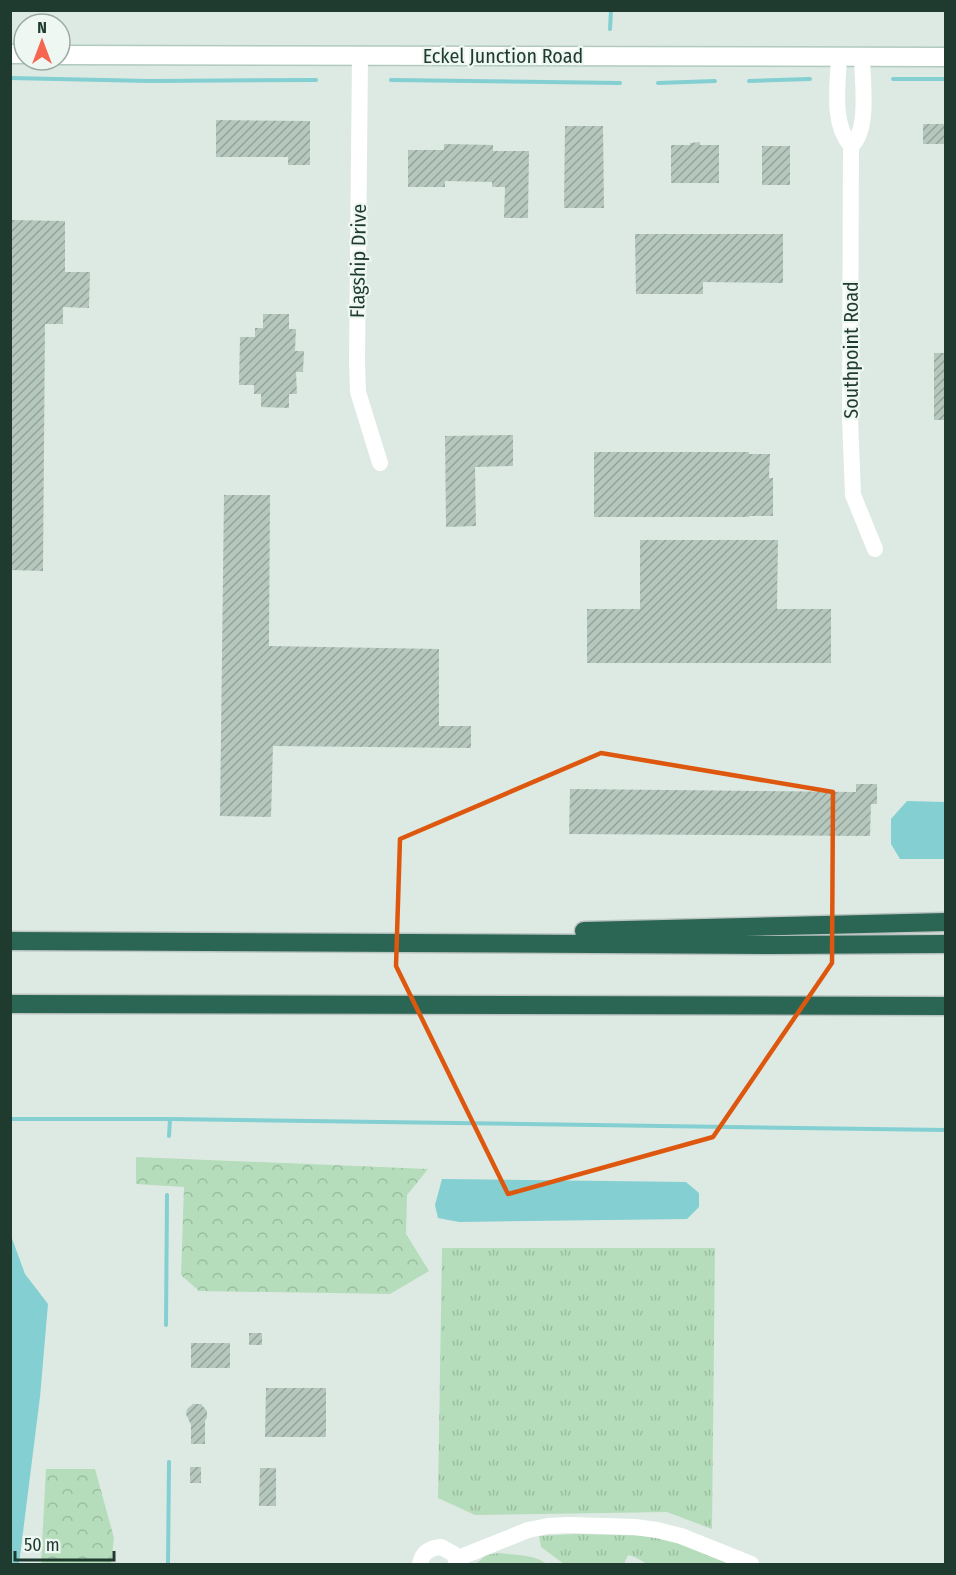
<svg xmlns="http://www.w3.org/2000/svg" width="956" height="1575" font-family="'Fira Sans Condensed',sans-serif">
<style>
.grass{fill:url(#grass-tufts)}
.forest{fill:url(#forest-crowns)}
.water{fill:#83cfd2}
.lines{fill:none;stroke-linecap:round;stroke-linejoin:round}
.stream{stroke:#83cfd2;stroke-width:4}
.building{fill:url(#building-hatch)}
.secondary-casing{stroke:#b0cabe;stroke-width:21}
.highway-casing{stroke:#bcc4c1;stroke-width:21}
.street{stroke:#fff;stroke-width:16}
.secondary{stroke:#fff;stroke-width:18}
.highway{stroke:#2a6653;stroke-width:18}
.marked{fill:none;stroke:#de570e;stroke-width:4.5;stroke-linejoin:round}
.labels{text-anchor:middle;dominant-baseline:central;stroke-width:4.5;stroke-linejoin:round;paint-order:stroke}
.street-label{font-size:20px;fill:#1f3a2f;stroke:#eef7f1}
</style>
<defs>
<pattern id="grass-tufts" width="24" height="20" patternUnits="userSpaceOnUse" patternTransform="scale(1.5)"><rect width="24" height="20" fill="#b5dcbb"/><path d="M3 7l-1-3M5 7V3M7 7l1-3M15 17l-1-3M17 17v-4M19 17l1-3" fill="none" stroke="#9bbea1"/></pattern>
<pattern id="forest-crowns" width="20" height="18" patternUnits="userSpaceOnUse" patternTransform="scale(1.5)"><rect width="20" height="18" fill="#b5dcbb"/><path d="M2 6a3 3 0 1 1 6 0M12 15a3 3 0 1 1 6 0" fill="none" stroke="#9bbea1"/></pattern>
<pattern id="building-hatch" width="6" height="6" patternUnits="userSpaceOnUse" patternTransform="scale(1.5)"><rect width="6" height="6" fill="#b6c8be"/><path d="M-1 1l2-2M0 6l6-6M5 7l2-2" fill="none" stroke="#93a39b"/></pattern>
</defs>
<rect width="100%" height="100%" fill="#ddeae3"/>
<!-- grass -->
<g class="grass">
<polygon points="442,1248 715,1248 712,1529 667,1512 475,1515 438,1498"/>
<polygon points="576,1534 654,1536 679,1542 730,1564 647,1564 635,1557 628,1555 624,1564 564,1564 541,1547 539,1536"/>
<path d="M499 1553C515 1555 534 1554 547 1564H476L486 1555Z"/>
</g>
<!-- forest -->
<g class="forest">
<polygon points="136,1157 428,1169 407,1195 406,1234 429,1271 390,1294 199,1291 181,1275 184,1187 136,1184"/>
<polygon points="46,1469 95,1469 114,1538 111,1564 41,1564"/>
</g>
<!-- water -->
<g class="water">
<polygon points="907,801 945,802 945,859 900,859 891,844 891,819"/>
<polygon points="442,1179 686,1182 699,1193 699,1207 687,1219 459,1222 438,1218 435,1205"/>
<polygon points="10,1233 25,1274 48,1304 40,1397 19,1564 10,1564"/>
</g>
<g class="lines">
<!-- stream -->
<g class="stream">
<polyline points="610,29 611,10"/>
<polyline points="10,78 150,81 316,80"/>
<polyline points="893,79 946,79"/>
<polyline points="391,80 620,83"/>
<polyline points="749,81 810,79"/>
<polyline points="658,83 715,81"/>
<polyline points="10,1119 170,1119 946,1130"/>
<polyline points="169,1136 170,1119"/>
<polyline points="166,1325 167,1195"/>
<polyline points="168,1564 169,1462"/>
</g>
</g>
<!-- building -->
<g class="building">
<polygon points="216,120 310,121 310,165 288,165 288,157 216,157"/>
<rect x="923" y="124" width="22" height="20"/>
<polygon points="565,126 603,126 604,208 564,208"/>
<polygon points="700,142 700,145 719,145 719,183 671,183 671,145 690,145 690,143"/>
<polygon points="444,144 493,145 493,151 529,151 528,218 504,218 505,187 492,187 492,182 445,181 445,187 408,187 408,150 444,150"/>
<rect x="762" y="146" width="28" height="39"/>
<polygon points="10,220 65,221 65,272 90,272 89,308 63,307 63,324 45,324 43,571 10,570"/>
<polygon points="635,234 783,234 783,283 703,282 703,294 636,294"/>
<polygon points="263,314 289,314 289,329 296,329 295,351 304,351 303,372 296,372 297,394 289,394 289,408 261,407 261,394 254,394 254,385 239,385 240,337 255,337 255,328 263,328"/>
<rect x="934" y="353" width="11" height="67"/>
<polygon points="513,435 513,466 475,467 476,526 446,527 445,436"/>
<polygon points="594,452 749,452 749,454 770,454 769,478 773,478 773,516 749,516 749,517 594,517"/>
<polygon points="224,495 270,495 269,646 439,649 439,726 471,726 471,748 273,746 271,817 220,816"/>
<polygon points="640,540 778,540 777,609 831,609 831,663 587,663 587,609 640,609"/>
<polygon points="856,784 877,784 877,804 871,804 870,836 569,834 570,789 856,792"/>
<rect x="249" y="1333" width="13" height="12"/>
<rect x="191" y="1343" width="39" height="25"/>
<polygon points="266,1388 326,1388 326,1437 265,1437"/>
<polygon points="193,1404 201,1404 207,1411 207,1417 205,1421 205,1444 191,1444 191,1425 186,1414 187,1409"/>
<rect x="190" y="1467" width="11" height="16"/>
<polygon points="260,1468 276,1468 276,1506 259,1506"/>
</g>
<g class="lines">
<!-- secondary casing -->
<g class="secondary-casing">
<g id="secondary">
<polyline points="10,54 24,54"/>
<polyline points="60,55 946,57"/>
</g>
</g>
<!-- highway casing -->
<g class="highway-casing">
<g id="highway">
<polyline points="584,931 946,922"/>
<polyline points="10,941 773,945 946,944"/>
<polyline points="10,1004 946,1006"/>
</g>
</g>
<!-- street -->
<g class="street">
<polyline points="360,55 357,362 358,392 380,463"/>
<path d="M839 56C838 85 831 123 851 146L850 418 853 495 875 549"/>
<path d="M851 146C870 130 862 80 862 56"/>
<polyline points="456,1559 528,1530 548,1526 569,1525 635,1527 657,1530 681,1536 751,1564"/>
<path d="M420 1564C422 1553 429 1548 441 1547L454 1554 457 1564"/>
</g>
<!-- secondary -->
<use href="#secondary" class="secondary"/>
<!-- highway -->
<use href="#highway" class="highway"/>
</g>
<!-- marked area -->
<path class="marked" d="M601 753 833 792 832 963 713 1137 508 1194 396 966 400 839Z"/>
<g class="labels">
<!-- street labels -->
<g class="street-label">
<text x="503" y="56">Eckel Junction Road</text>
<text transform="translate(358 261) rotate(-89)">Flagship Drive</text>
<text transform="translate(851 350) rotate(-90)">Southpoint Road</text>
</g>
</g>
<!-- border -->
<rect width="956" height="1575" fill="none" stroke="#1f3a2f" stroke-width="24"/>
<!-- north arrow -->
<g transform="translate(42 42)"><circle r="28" fill="#eef7f1" stroke="#9baba3" stroke-width="1.5"/>
<path d="M0-4.5L10 22L0 15L-10 22Z" fill="#f66550"/>
<text y="-9" font-size="16" font-weight="bold" text-anchor="middle" fill="#1f3a2f">N</text>
</g>
<!-- scale -->
<path d="M15 1551v9h99v-9" fill="none" stroke="#1f3a2f" stroke-width="3"/>
<text x="24" y="1551" font-size="18" fill="#1f3a2f" stroke="#eef7f1" stroke-width="4.5" paint-order="stroke">50 m</text>
</svg>
